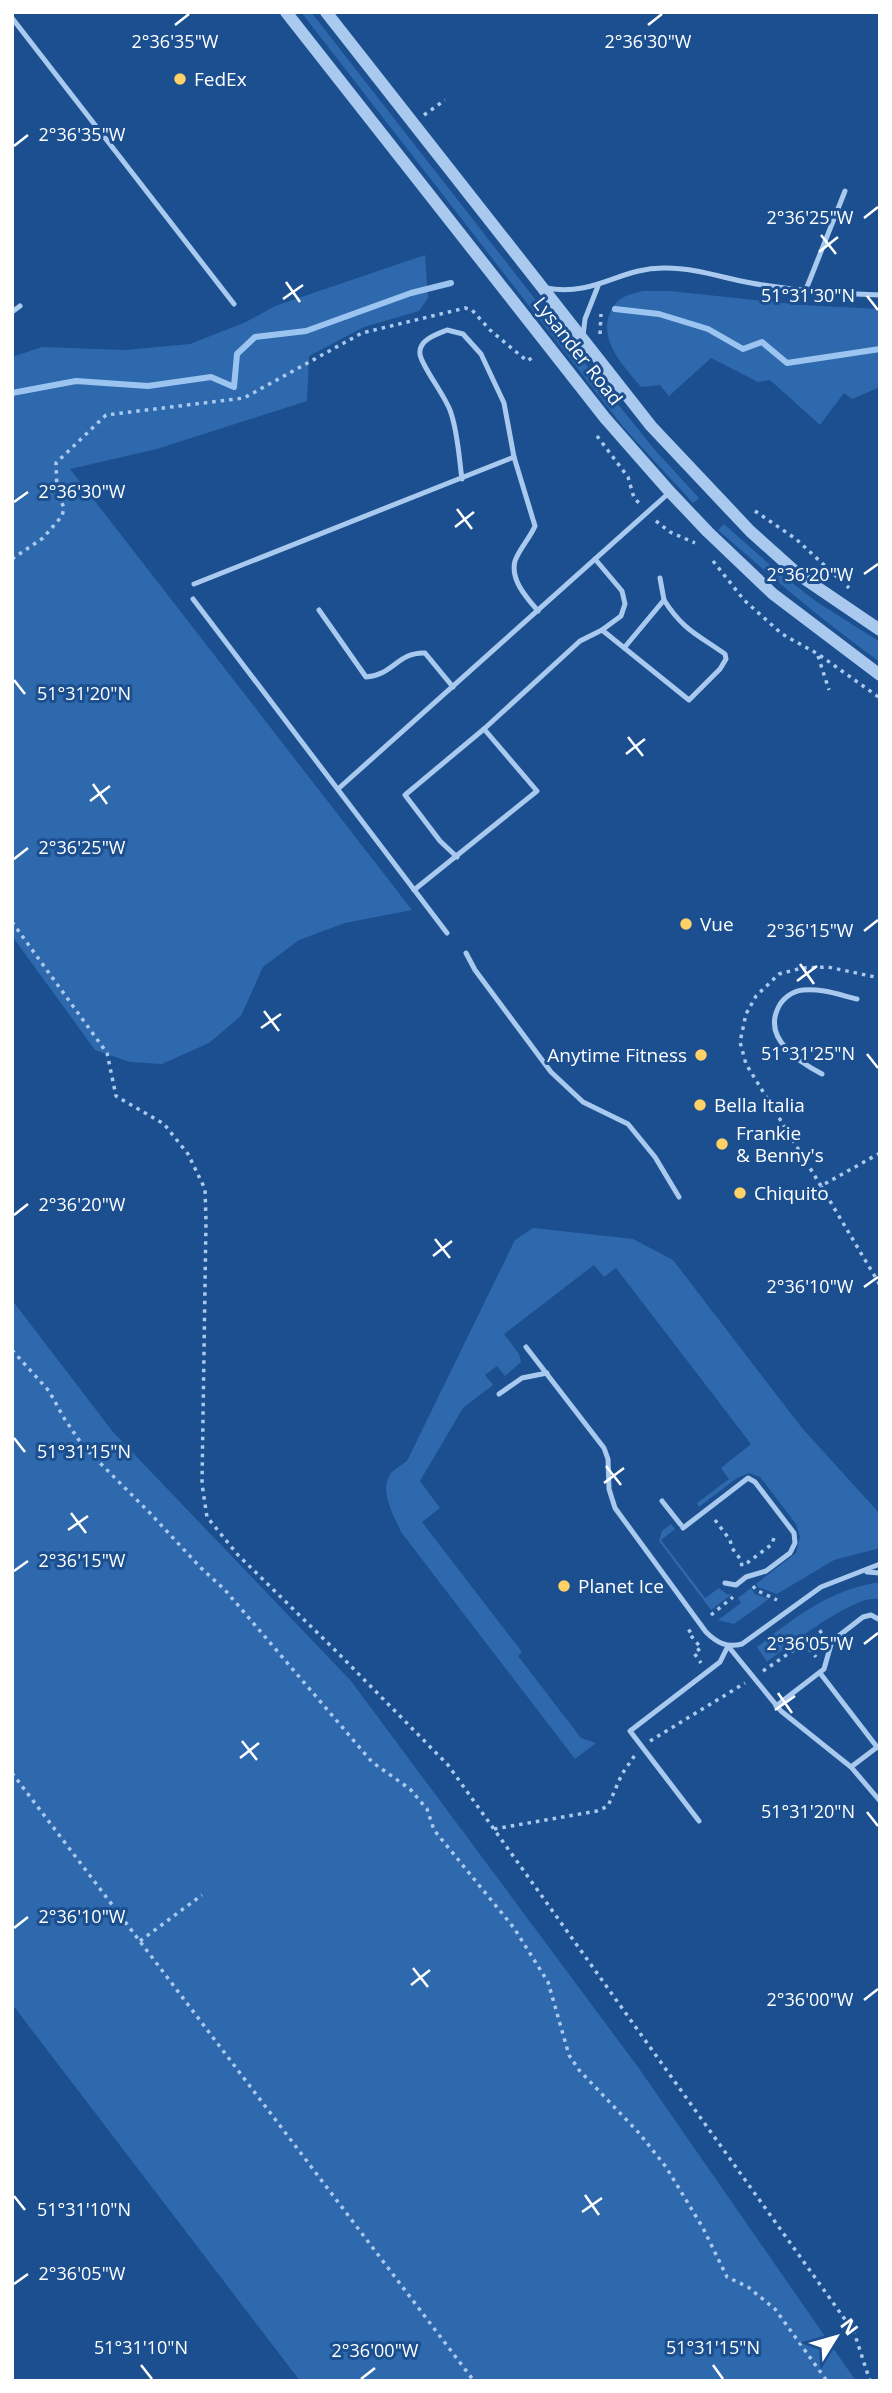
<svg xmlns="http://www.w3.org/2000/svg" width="892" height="2393" font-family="'Open Sans',sans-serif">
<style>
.green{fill:#2e69ad}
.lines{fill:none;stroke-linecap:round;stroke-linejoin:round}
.stream{stroke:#9cc4f0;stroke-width:6}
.path{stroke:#a9c9ee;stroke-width:3.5;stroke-dasharray:3.5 5;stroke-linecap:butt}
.service{stroke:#a9c9ee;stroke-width:5}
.tertiary{stroke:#a9c9ee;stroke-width:12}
.ticks{fill:none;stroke:#fff;stroke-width:2.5}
.poi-dot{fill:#ffd166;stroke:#1b4f8f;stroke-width:2.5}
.labels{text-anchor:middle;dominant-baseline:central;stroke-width:6;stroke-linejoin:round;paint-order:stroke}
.poi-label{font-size:19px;fill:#fff;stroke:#1b4f8f;text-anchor:start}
.street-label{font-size:19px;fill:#fff;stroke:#1b4f8f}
.ticks-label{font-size:18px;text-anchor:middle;fill:#fff;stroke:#1b4f8f;stroke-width:6;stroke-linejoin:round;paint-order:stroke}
</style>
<rect width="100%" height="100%" fill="#1b4f8f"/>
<!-- green -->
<g class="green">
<polygon points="301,12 311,12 592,372 655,450 699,498 693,503 624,428 582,374"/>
<polygon points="425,255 428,298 419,311 364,327 309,356 307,401 157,449 70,469 412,910 345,923 299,940 263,967 241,1016 209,1043 162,1064 130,1062 95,1050 12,936 12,357 42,347 125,350 190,344 246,322 275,306"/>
<path d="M643 291H670L801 305 880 309V387L852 399 844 393 820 425 770 380 758 382 711 358 669 396 660 385 641 387C623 365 597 340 611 310 618 297 629 294 643 291Z"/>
<path d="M724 524 778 572 817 602 880 642V662C823 621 770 576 718 530Z"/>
<path d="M533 1228 633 1239 673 1260 802 1428 880 1514V1548L834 1560 777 1594 758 1587 756 1584 796 1553 800 1537 796 1524 760 1477 749 1473 737 1478 699 1507 697 1503 729 1479 721 1468 751 1444 616 1268 604 1277 594 1265 504 1334 519 1354 521 1362 505 1376 497 1366 485 1375 493 1385 463 1408 420 1481 440 1508 422 1522 522 1652 518 1656 581 1738 596 1743 575 1759 401 1532C394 1516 380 1493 389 1476 392 1470 402 1465 407 1461L515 1240Z"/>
<polygon points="12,1300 113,1432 351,1681 638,2067 856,2381 300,2381 12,2004"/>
<polygon points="671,1524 675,1529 661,1540 705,1598 719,1588 727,1594 732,1594 711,1610 659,1541 662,1531"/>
<path d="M880 1582V1600C860 1590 786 1648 767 1662L757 1647C795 1617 831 1589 880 1582Z"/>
<polygon points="751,1588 755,1594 769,1599 734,1624 718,1620 741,1603 738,1598"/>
</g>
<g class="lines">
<!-- stream -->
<g class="stream">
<polyline points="615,309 659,314 708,329 743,349 762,342 787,363 880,349"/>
<polyline points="12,393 76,381 148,386 211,377 234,387 237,354 255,337 306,331 411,293 451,283"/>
</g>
<!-- path -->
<g class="path">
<polyline points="424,115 445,100"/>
<polyline points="600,334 601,314"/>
<polyline points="597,436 628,477 634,498 639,503"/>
<polyline points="755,511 796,539 849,588"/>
<polyline points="656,521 670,532 695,543"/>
<polyline points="12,559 43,538 62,516 64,508 57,491 56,463 106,415 244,398 362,333 465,308 472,310 490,330 527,361 535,356"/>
<polyline points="713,561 744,600 782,634 818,654 880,698"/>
<polyline points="818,656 829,690"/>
<polyline points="12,922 107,1053 116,1096 164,1124 188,1154 205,1189 206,1221 202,1484 207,1517 238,1555 338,1653 448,1765 854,2332 870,2381"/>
<polyline points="880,1153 821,1186 880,1285"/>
<polyline points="821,1186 746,1064 740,1042 746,1014 756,996 779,974 802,968 828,967 880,978"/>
<polyline points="12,1350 49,1391 64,1418 83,1446 149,1512 200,1567 225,1590 372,1762 410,1789 427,1809 434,1830 514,1928 548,1982 569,2055 579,2070 639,2133 666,2167 703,2228 727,2277 748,2287 775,2309 827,2381"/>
<polyline points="715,1520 730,1540 732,1548 741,1560 742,1567"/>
<polyline points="747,1563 771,1545 775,1536"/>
<polyline points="753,1586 756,1590 777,1600"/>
<polyline points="711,1615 733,1597"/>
<polyline points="691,1630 688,1632 701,1648 694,1653 701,1663"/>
<polyline points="804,1642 816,1657"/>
<polyline points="763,1671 826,1628"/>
<polyline points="650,1741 745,1683"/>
<polyline points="12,1773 474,2381"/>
<polyline points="494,1829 597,1811 608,1806 622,1774 635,1755"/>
<polyline points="140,1941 202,1895"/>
</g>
<!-- service -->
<g class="service">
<polyline points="12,18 234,304"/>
<path d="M546 288C596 297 619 267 666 268 695 268 723 278 751 283 795 291 835 294 880 295"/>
<polyline points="805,292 845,191"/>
<polyline points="12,312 20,306"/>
<polyline points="583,336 585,319 598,286"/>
<path d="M462 479C459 458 458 434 451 413 446 396 421 366 420 354 418 340 437 334 447 330L463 334 481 354 504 403 514 457 535 526C530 538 519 549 515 561 510 580 527 598 538 611"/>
<polyline points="660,578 664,600"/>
<polyline points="194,584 514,457"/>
<polyline points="193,599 447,933"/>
<path d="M319 610 366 677C394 675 397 652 425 653L453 687"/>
<path d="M602 630 689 700 720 669 726 659 725 654C698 635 683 630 664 600L624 648"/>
<polyline points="338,789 670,492"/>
<polyline points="457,857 440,841 405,795 484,729 580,641 602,630 621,616 625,604 622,591 595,559"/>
<polyline points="414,890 537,791 484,729"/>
<polyline points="466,953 475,970 551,1072 583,1102 628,1124 655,1157 679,1197"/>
<path d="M822 1074C799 1062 763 1039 778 1008 782 999 792 991 803 990 821 988 840 995 857 999"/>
<path d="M526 1347 604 1448 608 1459 609 1489 615 1508 706 1632C717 1643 727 1648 742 1644L821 1587 880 1564"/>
<polyline points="499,1394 522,1378 547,1373"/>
<polyline points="662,1501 681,1525"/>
<polyline points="683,1528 748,1478 755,1482 794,1533 795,1543 790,1553 766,1571 746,1577 736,1585 725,1583"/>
<polyline points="867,1572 880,1573"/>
<polyline points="820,1673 877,1747"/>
<polyline points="776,1706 824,1669 832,1641 863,1617 871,1615 880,1620"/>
<polyline points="851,1767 880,1745"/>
<polyline points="699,1821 630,1731 720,1662 728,1646 781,1711 851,1767 880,1801"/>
</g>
<!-- tertiary -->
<g class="tertiary">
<polyline points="286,12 605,418 670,492 708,532 773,594 880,675"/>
<polyline points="326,12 651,426 750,531 799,575 880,630"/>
</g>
</g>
<!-- ticks -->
<path class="ticks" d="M175 25 189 14M648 25 662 14M14 146 28 135M864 218 878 207M821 235 836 254M819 252 838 237M286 282 300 302M867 296 878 310M283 299 303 285M14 502 28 492M457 509 472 529M455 527 474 512M864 574 878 564M14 680 25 694M628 737 643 756M626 754 645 739M93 784 107 804M90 801 110 786M14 859 28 848M864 931 878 920M800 964 814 984M797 981 817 966M264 1011 279 1031M261 1028 281 1014M867 1054 878 1068M14 1215 28 1204M435 1239 450 1258M433 1256 452 1241M864 1287 878 1277M14 1438 25 1452M606 1466 621 1485M604 1483 624 1468M71 1513 86 1533M68 1530 88 1516M14 1571 28 1561M864 1644 878 1633M778 1693 792 1713M775 1710 795 1696M242 1741 257 1760M240 1758 259 1743M867 1812 878 1826M14 1928 28 1917M413 1968 428 1987M411 1985 430 1970M864 2000 878 1989M585 2195 599 2215M14 2196 25 2210M582 2212 602 2198M14 2284 28 2274M141 2365 152 2379M713 2365 723 2379M361 2379 375 2368"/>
<!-- markers -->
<g class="poi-dot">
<circle cx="180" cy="79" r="7"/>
<circle cx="686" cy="924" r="7"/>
<circle cx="701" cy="1055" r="7"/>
<circle cx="700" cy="1105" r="7"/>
<circle cx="722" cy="1144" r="7"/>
<circle cx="740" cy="1193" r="7"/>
<circle cx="564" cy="1586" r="7"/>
</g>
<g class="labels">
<!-- poi labels -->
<g class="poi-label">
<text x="194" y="79">FedEx</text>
<text x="700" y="924">Vue</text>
<text x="687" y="1055" text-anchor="end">Anytime Fitness</text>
<text x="714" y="1105">Bella Italia</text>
<text x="736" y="1133">Frankie<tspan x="736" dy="22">&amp; Benny's</tspan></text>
<text x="754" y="1193">Chiquito</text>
<text x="578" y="1586">Planet Ice</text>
</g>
<!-- street labels -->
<g class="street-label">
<text transform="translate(578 351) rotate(52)">Lysander Road</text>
</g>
</g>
<g class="ticks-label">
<text x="175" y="48">2°36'35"W</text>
<text x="648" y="48">2°36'30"W</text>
<text x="82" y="141">2°36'35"W</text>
<text x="810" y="224">2°36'25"W</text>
<text x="808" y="302">51°31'30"N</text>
<text x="82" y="498">2°36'30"W</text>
<text x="810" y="581">2°36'20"W</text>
<text x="84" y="700">51°31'20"N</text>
<text x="82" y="854">2°36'25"W</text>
<text x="810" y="937">2°36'15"W</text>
<text x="808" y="1060">51°31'25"N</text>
<text x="82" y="1211">2°36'20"W</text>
<text x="810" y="1293">2°36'10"W</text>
<text x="84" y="1458">51°31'15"N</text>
<text x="82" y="1567">2°36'15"W</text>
<text x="810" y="1650">2°36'05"W</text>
<text x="808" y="1818">51°31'20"N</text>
<text x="82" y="1923">2°36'10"W</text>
<text x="810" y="2006">2°36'00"W</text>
<text x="84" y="2216">51°31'10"N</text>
<text x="82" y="2280">2°36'05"W</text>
<text x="141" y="2354">51°31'10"N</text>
<text x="713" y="2354">51°31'15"N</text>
<text x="375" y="2357">2°36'00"W</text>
</g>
<!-- border -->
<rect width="892" height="2393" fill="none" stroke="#ffffff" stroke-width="28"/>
<!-- north arrow -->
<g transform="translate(836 2337) rotate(53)" stroke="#1b4f8f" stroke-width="5" paint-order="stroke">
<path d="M0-5L12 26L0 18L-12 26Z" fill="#ffffff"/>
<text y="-10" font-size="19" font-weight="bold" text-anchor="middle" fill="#ffffff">N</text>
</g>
</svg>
